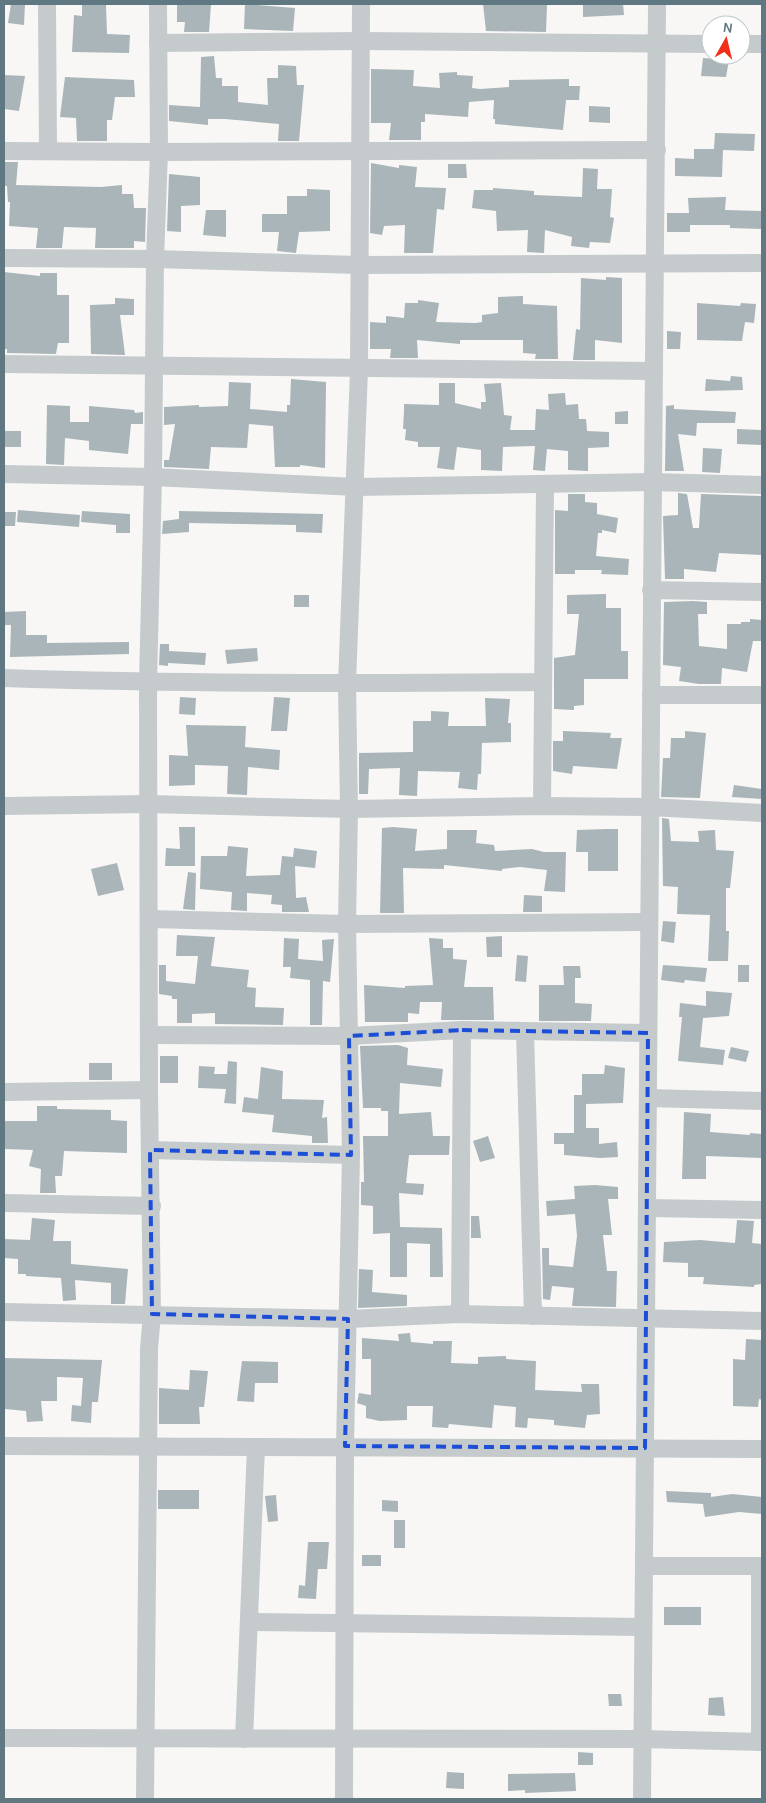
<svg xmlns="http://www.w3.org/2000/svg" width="766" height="1803" font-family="Karla,sans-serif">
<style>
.building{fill:#a9b5b9}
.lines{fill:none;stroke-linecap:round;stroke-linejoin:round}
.street{stroke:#c5cacd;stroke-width:18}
.marked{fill:none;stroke:#1d4ed8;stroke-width:4;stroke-dasharray:10 6;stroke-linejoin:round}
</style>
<rect width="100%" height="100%" fill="#f8f7f5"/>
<!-- building -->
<g class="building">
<polygon points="11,4 25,4 24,25 8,23"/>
<polygon points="82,4 106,4 107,34 130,35 129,53 72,52 74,15 82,16"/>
<polygon points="177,4 211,4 209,32 184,32 185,22 177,22"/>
<polygon points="245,4 295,8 293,31 244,29"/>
<polygon points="483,4 547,4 546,32 486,31"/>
<polygon points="583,4 623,4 624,15 583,17"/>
<polygon points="214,56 216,78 222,78 222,86 238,86 238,102 268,105 267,78 278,78 278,65 296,66 297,85 304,85 299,141 278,141 279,124 225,119 208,119 208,125 169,121 169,105 200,107 201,57"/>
<polygon points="703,58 729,60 726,77 701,76"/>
<polygon points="371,69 414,70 413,86 440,88 439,73 457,72 457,75 473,76 472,88 480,89 509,87 509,80 569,79 569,86 580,86 579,100 566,100 563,130 495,124 495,119 493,119 494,100 469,102 468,117 425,114 425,122 421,122 421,140 389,140 391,123 371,123"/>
<polygon points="4,75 25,76 19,111 4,109"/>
<polygon points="65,77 134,80 135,97 115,97 112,120 107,120 107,141 77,141 76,118 60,117"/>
<polygon points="589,106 610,107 610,123 589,122"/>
<polygon points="715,133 755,134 754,151 723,150 722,177 675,176 675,158 694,159 694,149 714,149"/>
<polygon points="4,162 18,162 16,185 101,187 122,185 122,194 133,194 134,208 146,208 145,242 134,241 134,248 95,248 96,228 64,227 62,248 36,248 38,228 9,226 10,202 8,202 7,186 4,186"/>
<polygon points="371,163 399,168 399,165 417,167 415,187 446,188 444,210 437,209 433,253 404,253 405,225 384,226 382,235 370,233"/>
<polygon points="448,164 466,164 467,178 448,178"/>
<polygon points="583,168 598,169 597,189 612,189 610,217 614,218 610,243 590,242 589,248 571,246 572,237 545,230 544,253 527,252 528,230 497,231 496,211 472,208 474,190 493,190 493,188 534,191 534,195 582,197"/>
<polygon points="169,174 200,177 200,205 181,206 181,232 167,231"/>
<polygon points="307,189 330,190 330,231 299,232 296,253 277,251 279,232 262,232 262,214 287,214 287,196 307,196"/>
<polygon points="726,197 725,210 762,211 762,229 730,228 730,225 690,225 690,232 667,232 667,213 689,213 688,198"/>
<polygon points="206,210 226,210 226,237 203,235"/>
<polygon points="4,272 40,276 40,273 57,273 57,295 69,295 69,343 58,343 56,354 7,353 7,349 4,349"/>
<polygon points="606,277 622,278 622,343 595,340 595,360 573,360 576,329 580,330 581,278 606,280"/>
<polygon points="523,296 523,304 557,306 558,359 535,359 536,354 523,353 523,340 460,340 460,344 417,340 418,358 390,358 391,349 370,349 370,322 386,323 386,316 404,318 405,303 418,303 418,300 439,303 436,322 476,323 482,322 482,315 498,313 498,297"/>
<polygon points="115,298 134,299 134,315 120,315 125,355 91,354 90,305 115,304"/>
<polygon points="697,303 740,306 741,303 756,304 754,323 745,322 742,341 697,340"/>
<polygon points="667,331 681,332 680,349 667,349"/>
<polygon points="731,376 742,377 743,390 705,391 706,379 730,381"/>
<polygon points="291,379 326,382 325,468 300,465 300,467 275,467 273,426 249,424 247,448 211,447 209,469 164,467 164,460 169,460 175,424 164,425 164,407 199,405 199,407 228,406 229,382 251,383 250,409 287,412 287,405 290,405"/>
<polygon points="439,383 455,383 455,403 481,409 481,402 486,402 484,384 501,383 504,415 512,416 510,430 535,430 536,409 549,410 548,394 565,393 566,405 578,404 579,419 586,419 587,431 609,432 609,447 588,448 588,471 568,470 568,451 547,449 545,471 533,470 535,446 503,447 502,471 481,470 481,450 457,447 454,470 437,468 440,447 418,447 418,442 405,440 406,429 403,429 404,411 404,404 439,405"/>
<polygon points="47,405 70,406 70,422 89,422 89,406 134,410 135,413 143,412 143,424 131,424 128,454 89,450 89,441 65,438 64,465 46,464"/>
<polygon points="674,405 674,409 736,412 735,423 697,423 696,436 678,434 684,471 665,471 666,406"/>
<polygon points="628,411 628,424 615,424 615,412"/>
<polygon points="737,429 761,430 761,445 737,444"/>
<rect x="4" y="431" width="17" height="16"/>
<polygon points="703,448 722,449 720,473 702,472"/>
<polygon points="678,493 687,494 693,528 699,528 701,494 761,496 762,555 719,553 716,572 684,569 684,579 665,579 663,516 678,515"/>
<polygon points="568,494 585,494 585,502 597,503 597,514 618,518 616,533 602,530 602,533 598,533 596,556 629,559 628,575 601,574 602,570 575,570 575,574 555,574 555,510 568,511"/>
<polygon points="18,510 80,515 79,527 17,522"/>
<polygon points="82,511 130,514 130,533 116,533 116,525 81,522"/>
<polygon points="179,511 323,514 322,533 296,532 296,525 189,523 189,532 162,534 163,521 179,519"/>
<polygon points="4,512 16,512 15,526 4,526"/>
<polygon points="606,594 606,608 621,608 621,651 628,651 628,679 584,679 584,705 574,706 574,710 554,709 554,658 575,655 579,614 567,614 567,595"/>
<rect x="294" y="595" width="15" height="12"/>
<polygon points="693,601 707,602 707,614 698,614 699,646 727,649 727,624 741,624 741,622 750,622 750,619 762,620 762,641 753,641 747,672 722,668 721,684 699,684 679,681 681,667 663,665 664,602"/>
<polygon points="26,611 26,635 47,635 47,643 129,642 129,654 10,657 11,625 4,625 4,612"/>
<polygon points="160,644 169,644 169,651 206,653 205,665 168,663 168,666 159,665"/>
<polygon points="257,648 258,661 227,664 225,650"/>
<polygon points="180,697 196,698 195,715 179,714"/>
<polygon points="274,697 290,698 287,731 271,731"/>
<polygon points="485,698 510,699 508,723 511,723 511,742 482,743 481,774 478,774 477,790 458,788 460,772 418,771 417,796 399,795 400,768 369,769 368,794 359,794 359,753 413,752 413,721 431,721 431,711 449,712 448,726 486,726"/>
<polygon points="186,725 246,726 245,747 280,750 279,770 248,767 247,795 227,794 228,766 195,765 195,785 169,786 169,755 188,756"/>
<polygon points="563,731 611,733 610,738 622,738 617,769 573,766 572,774 553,771 553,741 563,741"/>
<polygon points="685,731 706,733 700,798 661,797 663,758 670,758 671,738 685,738"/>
<polygon points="734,785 762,789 762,799 732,797"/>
<polygon points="662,818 669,819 671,841 699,842 698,831 715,830 716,850 734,851 730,888 726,888 726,931 729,931 728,961 708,961 710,915 677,914 678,887 663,886"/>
<polygon points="179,827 195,827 195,866 165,866 166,848 180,849"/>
<polygon points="393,827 417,829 415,851 447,849 447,830 477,830 476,843 494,845 495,851 532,849 544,852 566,852 565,892 544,891 547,870 520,867 502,869 502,871 444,865 444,869 403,868 404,913 380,913 382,828"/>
<polygon points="606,829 618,829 618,871 588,871 588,852 576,852 577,830"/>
<polygon points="228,846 248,848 246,876 280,875 282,856 293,857 294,848 317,851 315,868 295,866 296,898 306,897 309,912 282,912 282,905 271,904 272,895 247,893 247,911 231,910 232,892 200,889 201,856 227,856"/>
<polygon points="117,863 124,890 98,896 91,869"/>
<polygon points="188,872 196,873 195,910 183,909"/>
<polygon points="524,895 542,896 542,912 523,912"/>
<polygon points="663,921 676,922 674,943 661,941"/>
<polygon points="177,935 215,937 211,966 249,970 247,987 256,988 255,1007 284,1008 283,1025 215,1024 215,1013 192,1014 192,1023 177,1023 177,999 172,999 172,996 159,994 159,965 166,965 166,981 195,984 198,956 176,956"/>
<polygon points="502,936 502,957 487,957 486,937"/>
<polygon points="284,938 299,939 298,959 323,961 322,940 334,939 330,982 323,981 322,1025 310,1025 310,980 290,978 291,967 283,967"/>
<polygon points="429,938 443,939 443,948 453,948 453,959 467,960 464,987 493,987 494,1020 441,1020 442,1002 420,1002 419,1014 408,1013 408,1022 365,1022 364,985 405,988 405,986 433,985"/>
<polygon points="517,955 528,956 526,982 515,981"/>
<polygon points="663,965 707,968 705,982 685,980 684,983 661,980"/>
<rect x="738" y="965" width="11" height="17"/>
<polygon points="563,966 580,966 581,978 575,978 575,1003 592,1004 591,1021 539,1021 539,985 564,985"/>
<polygon points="706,991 732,993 729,1016 703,1018 700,1047 725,1050 723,1065 678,1061 682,1017 679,1017 680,1003 706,1006"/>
<polygon points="398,1045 408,1048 407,1065 443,1069 441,1087 400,1083 399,1114 431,1112 433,1136 450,1136 449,1155 409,1155 406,1183 424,1184 423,1195 399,1193 400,1227 442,1228 443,1277 430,1277 430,1244 407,1243 407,1277 390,1277 390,1233 373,1234 373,1206 361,1205 361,1182 364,1182 363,1136 388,1136 388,1111 381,1111 381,1108 363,1108 360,1046"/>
<polygon points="731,1047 749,1051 746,1062 728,1058"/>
<rect x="160" y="1056" width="18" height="27"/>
<polygon points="228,1061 237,1062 236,1104 224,1103 226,1089 198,1088 199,1066 215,1067 214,1074 227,1074"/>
<rect x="89" y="1063" width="23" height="17"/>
<polygon points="605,1065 625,1068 623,1103 586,1104 586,1128 599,1128 599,1144 617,1142 618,1157 600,1158 564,1155 564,1144 554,1144 554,1133 574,1133 574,1095 582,1095 582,1074 604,1074"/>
<polygon points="261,1067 283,1071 282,1099 324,1100 322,1118 327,1117 328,1143 312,1143 312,1136 272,1132 274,1115 242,1112 244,1097 258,1099"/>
<polygon points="37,1106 57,1106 57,1109 111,1110 111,1120 127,1121 127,1153 64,1151 62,1176 55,1176 56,1193 40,1193 41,1169 29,1166 33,1150 4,1149 4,1121 37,1121"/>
<polygon points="684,1112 711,1114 710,1132 750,1135 750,1133 762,1134 762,1158 706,1156 706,1179 682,1179"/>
<polygon points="488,1136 495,1158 480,1162 473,1141"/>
<polygon points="595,1185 618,1187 618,1199 608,1199 612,1235 603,1235 607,1271 617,1271 616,1307 572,1306 574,1288 552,1286 550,1300 543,1299 542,1248 549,1248 549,1265 573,1267 577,1236 575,1214 547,1216 546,1201 575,1199 574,1186"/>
<polygon points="471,1216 479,1216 481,1238 471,1238"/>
<polygon points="32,1218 55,1220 53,1241 71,1241 71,1264 128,1269 125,1304 111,1304 111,1283 75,1280 76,1300 63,1301 61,1278 26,1276 26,1274 18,1274 18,1259 4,1258 4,1239 30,1240"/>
<polygon points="737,1220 754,1221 752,1243 762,1244 762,1284 754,1285 754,1287 703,1284 704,1277 688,1277 688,1263 663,1262 664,1242 700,1240 735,1243"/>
<polygon points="359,1269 373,1270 372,1292 407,1295 407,1306 358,1308"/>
<polygon points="410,1333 411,1342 433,1344 433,1341 452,1341 451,1363 478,1364 478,1357 506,1356 506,1359 536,1361 535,1390 582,1392 581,1384 599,1384 600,1414 587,1415 585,1428 554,1425 554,1420 528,1418 527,1428 515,1427 516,1407 494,1405 492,1428 449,1424 448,1428 432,1427 433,1406 407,1406 407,1420 380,1421 366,1418 366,1406 357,1403 359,1393 371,1395 371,1359 362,1359 362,1338 399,1341 398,1334"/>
<polygon points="746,1339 762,1340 762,1400 759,1399 758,1407 733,1406 733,1359 745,1360"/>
<polygon points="4,1358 102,1360 98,1402 92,1402 91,1423 71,1421 72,1405 81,1406 83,1378 57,1377 57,1401 41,1401 43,1421 27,1422 26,1411 5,1409"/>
<polygon points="242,1361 278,1362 278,1383 255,1383 254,1402 237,1401"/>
<polygon points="190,1370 208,1371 204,1407 199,1407 200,1424 159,1424 159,1388 189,1390"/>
<rect x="158" y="1490" width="41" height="19"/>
<polygon points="666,1491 711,1493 711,1497 732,1494 762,1497 762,1514 739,1512 705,1517 703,1504 667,1502"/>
<polygon points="276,1495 278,1521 268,1522 265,1496"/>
<polygon points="382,1500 398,1501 398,1512 382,1511"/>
<rect x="394" y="1520" width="11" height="28"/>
<polygon points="308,1542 329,1542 327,1569 318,1569 316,1599 298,1598 299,1585 305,1586"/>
<rect x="362" y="1555" width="19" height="11"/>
<rect x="664" y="1607" width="37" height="18"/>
<polygon points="608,1694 621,1694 622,1706 609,1706"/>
<polygon points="723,1697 725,1716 708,1715 709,1698"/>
<polygon points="578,1752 593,1753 593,1765 578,1765"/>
<polygon points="447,1772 464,1773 464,1789 446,1788"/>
<polygon points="575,1773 576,1791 525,1793 525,1790 508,1791 508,1774"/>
</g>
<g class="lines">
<!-- street -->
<g class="street">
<polyline points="47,4 48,150"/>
<polyline points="158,43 361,41 711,44"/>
<polyline points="741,44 762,44"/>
<polyline points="4,151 159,152 657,150"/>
<polyline points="4,258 155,259 359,265 762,263"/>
<polyline points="4,364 654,371"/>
<polyline points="4,474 153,477 356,487 652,482 762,485"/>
<polyline points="651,590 762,592"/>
<path d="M4 678C184 684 363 684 543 682"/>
<polyline points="651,695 762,695"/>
<polyline points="4,806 148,804 349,809 542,806 650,807 762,813"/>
<polyline points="542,806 545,485"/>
<polyline points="150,919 347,924 649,922"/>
<polyline points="525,1031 533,1316"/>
<polyline points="149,1035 349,1036 462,1030 648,1033"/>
<polyline points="4,1092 149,1090"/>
<polyline points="648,1098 762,1101"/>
<polyline points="150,1150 351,1155"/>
<polyline points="4,1203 152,1206"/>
<polyline points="648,1208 762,1210"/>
<polyline points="4,1312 348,1319 460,1314 762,1321"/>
<polyline points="460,1314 462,1030"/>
<polyline points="4,1446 762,1449"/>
<polyline points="644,1566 762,1566"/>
<polyline points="250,1622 643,1627"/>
<polyline points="4,1738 642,1739 762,1742"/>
<polyline points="244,1739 256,1447"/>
<polyline points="760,1742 760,1566"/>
<polyline points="145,1799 149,1349 152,1314 149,1090 148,683 153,477 155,259 159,152 158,4"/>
<polyline points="344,1799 345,1446 351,1155 347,924 349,809 347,684 359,370 361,4"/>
<polyline points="642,1799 657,4"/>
</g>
</g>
<!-- marked area -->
<path class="marked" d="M462 1030 648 1033 645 1448 345 1446 348 1319 152 1314 150 1150 351 1155 349 1036Z"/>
<!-- border -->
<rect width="766" height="1803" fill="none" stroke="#607882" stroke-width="10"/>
<!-- north arrow -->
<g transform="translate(726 40) rotate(8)"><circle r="24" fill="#ffffff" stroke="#bfc9cd"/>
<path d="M0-4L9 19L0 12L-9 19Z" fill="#f22f1b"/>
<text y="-8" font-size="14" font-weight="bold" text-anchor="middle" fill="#607882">N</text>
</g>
</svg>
